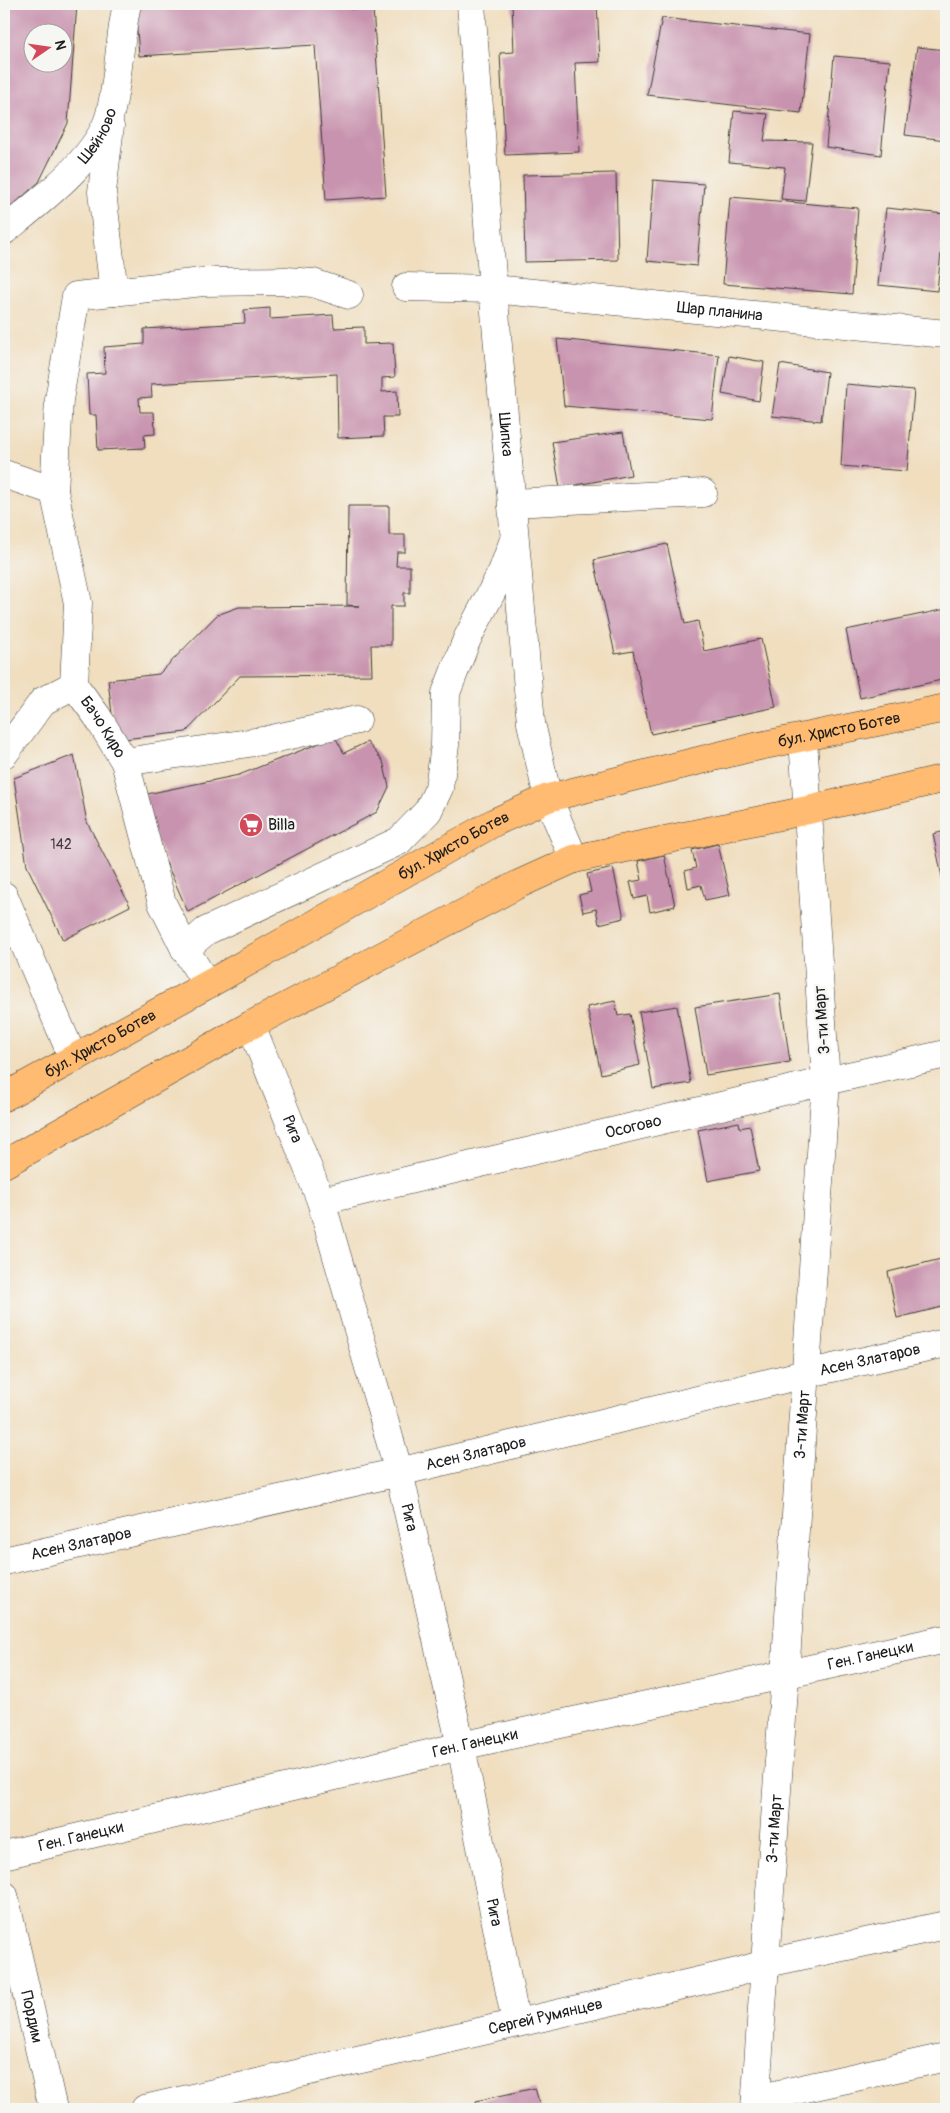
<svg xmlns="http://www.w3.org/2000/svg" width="950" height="2113" font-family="Pangolin,sans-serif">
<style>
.building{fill:#c893ae;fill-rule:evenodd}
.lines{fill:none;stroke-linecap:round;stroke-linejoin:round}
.minor-casing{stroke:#3c3934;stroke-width:29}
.major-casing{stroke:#3c3934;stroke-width:29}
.minor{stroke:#fff;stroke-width:28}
.major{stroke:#febb71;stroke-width:28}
.labels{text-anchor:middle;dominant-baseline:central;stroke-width:5;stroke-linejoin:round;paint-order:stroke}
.number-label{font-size:14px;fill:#473a40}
.street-label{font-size:16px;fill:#1c1c1c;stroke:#f6f6f2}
.poi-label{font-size:16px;fill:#1c1c1c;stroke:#f6f6f2;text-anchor:start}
</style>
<rect width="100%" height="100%" fill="#f6f6f2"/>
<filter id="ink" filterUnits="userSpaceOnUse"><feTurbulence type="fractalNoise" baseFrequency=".02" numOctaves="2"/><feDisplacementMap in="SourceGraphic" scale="10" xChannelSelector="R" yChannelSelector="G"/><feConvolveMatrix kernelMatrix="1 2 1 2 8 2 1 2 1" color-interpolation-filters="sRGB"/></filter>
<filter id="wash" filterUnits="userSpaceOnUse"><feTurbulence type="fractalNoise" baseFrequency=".0096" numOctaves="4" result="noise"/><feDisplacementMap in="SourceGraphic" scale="20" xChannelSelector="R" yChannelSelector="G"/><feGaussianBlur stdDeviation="1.12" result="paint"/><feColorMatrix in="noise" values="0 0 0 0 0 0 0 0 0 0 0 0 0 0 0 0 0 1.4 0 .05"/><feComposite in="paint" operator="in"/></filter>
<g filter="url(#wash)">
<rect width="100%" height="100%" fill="#f0debf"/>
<g id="blocks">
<!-- building -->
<g class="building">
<path d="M4 4H77L68 123 39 182 4 213ZM32 32H62V62H32Z"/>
<polygon points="135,4 350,4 350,9 373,8 386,196 326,200 315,45 139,56"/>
<polygon points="512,4 597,4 600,62 575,63 579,152 505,155 500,53 514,52"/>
<polygon points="662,18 810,34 801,113 647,95"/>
<polygon points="917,47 946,50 946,140 905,135"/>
<polygon points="834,56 890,61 881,155 826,147"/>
<polygon points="734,111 768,114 764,141 812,142 805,201 781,199 785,167 729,162"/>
<polygon points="616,173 618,260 525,262 523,175"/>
<polygon points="653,180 704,184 697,266 647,261"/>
<polygon points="730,197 858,208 852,294 723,284"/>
<polygon points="886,208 945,214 937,291 878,285"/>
<polygon points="270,308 270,319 333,315 334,328 364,327 364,344 393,343 395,377 382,378 382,392 397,391 398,417 383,417 384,436 338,438 337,374 151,384 152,397 139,398 140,412 154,412 155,434 144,435 145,448 98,450 96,415 89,415 87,374 105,373 104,347 144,344 144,329 245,323 244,310"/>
<polygon points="557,339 719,355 712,419 564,406"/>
<polygon points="729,356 764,362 759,401 722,394"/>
<polygon points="780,364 827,372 821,421 772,416"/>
<polygon points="846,384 914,390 907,471 841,466"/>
<polygon points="623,432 631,475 560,488 552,442"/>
<polygon points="348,506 389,506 389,535 405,535 405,552 397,552 396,566 410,566 410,593 404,593 404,606 391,606 391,645 371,645 372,675 240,676 186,732 115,740 108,680 159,674 217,615 239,607 359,606 347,605"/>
<polygon points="667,544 685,624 698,621 704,651 761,639 776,707 651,734 633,651 615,654 594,560"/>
<polygon points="946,609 946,679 860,698 846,630"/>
<polygon points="335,737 344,753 367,742 383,761 389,787 377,812 188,912 137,796 239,775"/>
<polygon points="74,755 87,822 130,906 63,940 27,866 14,778"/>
<polygon points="946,831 946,891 945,891 933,834"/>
<polygon points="718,844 730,895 705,900 701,885 688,888 685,871 696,868 692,850"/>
<polygon points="664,855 675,906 650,912 647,896 634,899 630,882 642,880 638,861"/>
<polygon points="613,868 624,918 599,924 596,909 583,912 579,895 591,892 587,874"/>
<polygon points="780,994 790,1062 706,1075 695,1007"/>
<polygon points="615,1001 618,1016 630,1014 640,1065 601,1074 587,1007"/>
<polygon points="677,1006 691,1083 653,1089 639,1012"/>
<polygon points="739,1122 740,1128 750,1126 759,1171 708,1181 698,1130"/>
<polygon points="941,1259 946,1282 946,1306 897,1318 888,1272"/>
<polygon points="535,2088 541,2109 478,2109 476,2101"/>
</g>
</g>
</g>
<g filter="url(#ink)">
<use href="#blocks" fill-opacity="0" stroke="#3c3934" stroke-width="1"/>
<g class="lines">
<!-- minor casing -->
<g class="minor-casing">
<g id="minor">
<path id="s1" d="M471 4 493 289 531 723 548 798 574 859"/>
<polyline points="110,126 102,192 114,292"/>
<path id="s2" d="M4 231C38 203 99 157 110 114 119 78 119 40 127 4"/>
<path id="s3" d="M406 287 493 289 946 334"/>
<path id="s4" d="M349 295 313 283 286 281 203 282 76 296 59 400 54 491 78 603 74 685 97 716 125 762 268 740 357 720"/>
<polyline points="4,474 54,491"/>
<polyline points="513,503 703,493"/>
<polyline points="4,754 43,701 74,685"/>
<polyline points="125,762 162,903 185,949 207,985"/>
<polyline points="4,896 73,1058"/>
<polyline points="185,949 206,931 399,841 428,811 439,788 445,745 446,693 467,639 502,572 513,542"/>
<path id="s5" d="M251 1025 321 1201 399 1472 461 1746 516 2023"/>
<path id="s6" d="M321 1201 826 1081 946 1054"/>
<path id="s7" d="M4 1561 399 1472 805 1374 946 1343"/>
<path id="s8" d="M4 1855 461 1746 946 1639"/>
<path id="s9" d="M4 1895 53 2109"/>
<polyline points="756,2099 946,2057"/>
<path id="s10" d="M145 2109 738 1972 767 1963 946 1925"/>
<path id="s11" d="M755 2109 826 1081 803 739"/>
</g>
</g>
<!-- major casing -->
<g class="major-casing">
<g id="major">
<path id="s12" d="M4 1097 207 985 495 822 548 798 750 748 946 708"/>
<polyline points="4,1164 251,1025 519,884 574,859 808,810 946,778"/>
</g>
</g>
<!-- minor -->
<use href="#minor" class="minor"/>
<!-- major -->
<use href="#major" class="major"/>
</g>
</g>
<!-- icons -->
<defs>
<g id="supermarket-disc" transform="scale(1.25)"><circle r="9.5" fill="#d1495b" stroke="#f6f6f2"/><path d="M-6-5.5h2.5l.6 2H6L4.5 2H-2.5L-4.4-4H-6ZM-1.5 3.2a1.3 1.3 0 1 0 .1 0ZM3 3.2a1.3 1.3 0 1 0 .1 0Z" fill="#fff"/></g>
</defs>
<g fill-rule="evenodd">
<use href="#supermarket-disc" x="251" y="825"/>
</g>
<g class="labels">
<!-- number labels -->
<g class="number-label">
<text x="61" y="844">142</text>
</g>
<!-- street labels -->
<g class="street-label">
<text stroke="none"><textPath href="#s2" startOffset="135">Шейново</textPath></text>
<text stroke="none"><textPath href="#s3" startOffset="315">Шар планина</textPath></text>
<text stroke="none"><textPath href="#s1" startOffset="432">Шипка</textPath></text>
<text stroke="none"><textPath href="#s4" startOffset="720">Бачо Киро</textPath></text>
<text stroke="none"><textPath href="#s12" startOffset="920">бул. Христо Ботев</textPath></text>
<text stroke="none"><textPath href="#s12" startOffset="515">бул. Христо Ботев</textPath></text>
<text transform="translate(822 1020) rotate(-94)">3-ти Март</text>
<text stroke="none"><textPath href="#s12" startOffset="110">бул. Христо Ботев</textPath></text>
<text stroke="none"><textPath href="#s6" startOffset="321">Осогово</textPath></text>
<text stroke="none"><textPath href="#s5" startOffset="112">Рига</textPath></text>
<text stroke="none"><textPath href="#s7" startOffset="889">Асен Златаров</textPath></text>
<text stroke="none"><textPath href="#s11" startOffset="686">3-ти Март</textPath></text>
<text stroke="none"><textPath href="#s7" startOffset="484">Асен Златаров</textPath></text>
<text stroke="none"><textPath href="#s5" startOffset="518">Рига</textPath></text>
<text stroke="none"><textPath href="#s7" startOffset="79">Асен Златаров</textPath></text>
<text stroke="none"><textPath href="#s8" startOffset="889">Ген. Ганецки</textPath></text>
<text stroke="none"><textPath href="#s8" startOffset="484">Ген. Ганецки</textPath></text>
<text stroke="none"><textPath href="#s11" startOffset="281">3-ти Март</textPath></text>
<text stroke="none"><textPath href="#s8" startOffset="79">Ген. Ганецки</textPath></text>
<text stroke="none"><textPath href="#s5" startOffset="922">Рига</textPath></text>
<text stroke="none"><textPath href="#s10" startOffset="411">Сергей Румянцев</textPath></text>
<text stroke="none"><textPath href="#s9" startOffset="125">Пордим</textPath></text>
</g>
<!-- poi labels -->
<g class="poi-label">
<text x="268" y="825">Billa</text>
</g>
</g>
<!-- margin -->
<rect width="950" height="2113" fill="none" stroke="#f6f6f2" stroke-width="20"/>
<!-- north arrow -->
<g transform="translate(48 48) rotate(77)"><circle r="24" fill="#f6f6f2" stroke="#9f9f9c"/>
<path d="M0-4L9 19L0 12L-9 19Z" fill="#d1495b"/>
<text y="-8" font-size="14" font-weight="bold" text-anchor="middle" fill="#1c1c1c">N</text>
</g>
</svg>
